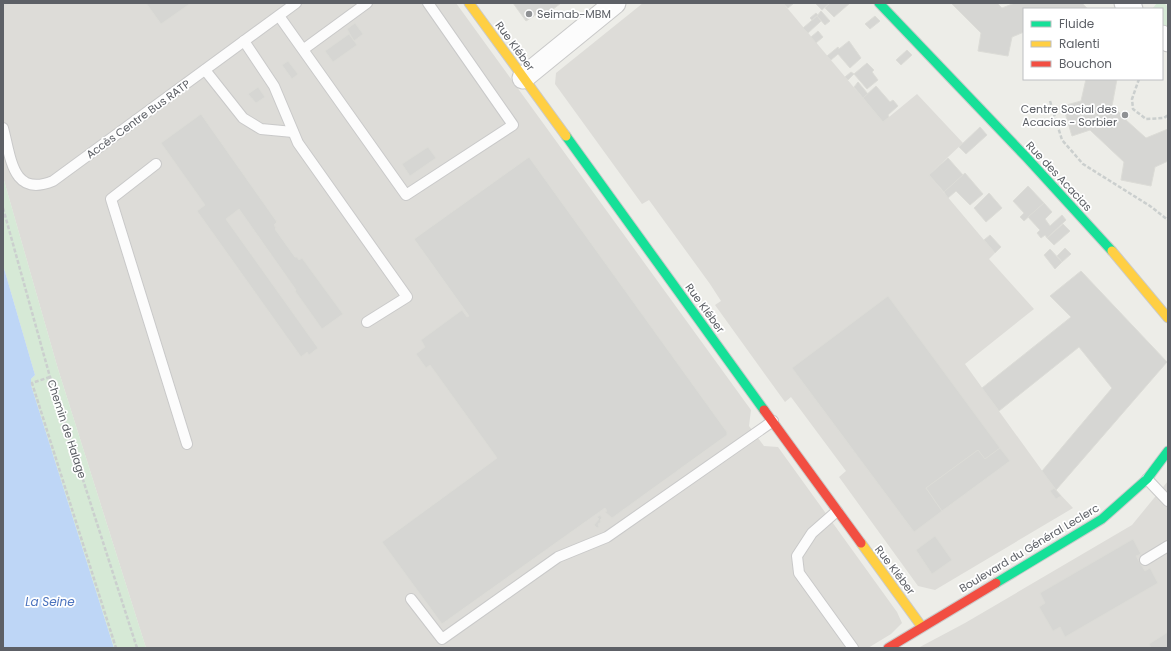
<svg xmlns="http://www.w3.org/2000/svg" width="1171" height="651" font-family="Poppins,sans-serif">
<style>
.industrial{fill:#dddcd8}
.green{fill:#d6e9d6}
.water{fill:#bed6f6}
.building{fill:#d6d6d3;stroke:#dcdcd7}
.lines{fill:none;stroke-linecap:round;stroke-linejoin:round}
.lane-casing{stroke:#c9c9c9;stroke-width:12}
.street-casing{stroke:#c9c9c9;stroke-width:23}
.fast-casing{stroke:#cacaca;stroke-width:11}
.slow-casing{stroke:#cacaca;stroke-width:11}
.jam-casing{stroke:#cacaca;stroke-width:11}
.path{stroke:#cbcfce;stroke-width:2.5;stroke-dasharray:4 2;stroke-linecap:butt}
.lane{stroke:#fcfcfc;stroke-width:10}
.street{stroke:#fcfcfc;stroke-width:21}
.fast{stroke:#16e098;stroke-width:9}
.slow{stroke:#ffcf43;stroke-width:9}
.jam{stroke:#f24e42;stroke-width:9}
.poi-dot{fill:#8f9194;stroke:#fff;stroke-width:1.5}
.labels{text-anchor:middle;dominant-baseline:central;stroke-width:3.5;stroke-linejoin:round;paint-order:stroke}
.poi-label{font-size:11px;fill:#5d6066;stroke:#fff;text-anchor:start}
.street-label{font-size:11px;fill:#5d6066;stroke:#fff}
.water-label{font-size:12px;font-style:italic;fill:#4c74bf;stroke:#fff}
</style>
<rect width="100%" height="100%" fill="#edede8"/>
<!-- industrial -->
<g class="industrial">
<polygon points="3,3 456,3 751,410 749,426 764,446 778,447 897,612 902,623 891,634 868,648 146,648 58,369 3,177"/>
<polygon points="643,3 783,3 883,122 917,94 963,143 929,175 995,253 989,259 1034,309 965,364 1056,490 1073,508 935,590 918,586 839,477 846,471 791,397 785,402 715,305 721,301 710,284 649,200 642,204 555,84 556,73"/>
<polygon points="1168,481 1168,648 918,648 965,623 1132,525"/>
</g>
<!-- green -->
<g class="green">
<polygon points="1157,3 1164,3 1168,7 1168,34 1162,28 1162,9 1152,9"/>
<polygon points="3,177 58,369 146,648 114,648 31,385 31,379 35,375 3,265"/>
</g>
<!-- water -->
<polygon class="water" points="3,265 35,375 31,379 31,385 114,648 3,648"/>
<!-- building -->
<g class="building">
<polygon points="146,3 191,3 161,24"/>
<polygon points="513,3 561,3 543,17 540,12 526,21"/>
<polygon points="783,3 794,3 788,8"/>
<polygon points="815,3 830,3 822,10"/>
<polygon points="830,3 850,3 834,17 825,8"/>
<polygon points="951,3 997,3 1002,8 1015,3 1082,3 1088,9 1024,9 1024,32 1012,37 1008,56 978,51 981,33"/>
<polygon points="821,11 830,21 825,25 817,16"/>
<polygon points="816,13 818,15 812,20 810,18"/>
<polygon points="817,16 821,21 808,33 803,28"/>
<polygon points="875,16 880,21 870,29 865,24"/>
<polygon points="355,23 363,34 354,41 347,29"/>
<polygon points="818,31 823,37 816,43 811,37"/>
<polygon points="349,34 357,45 333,62 325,51"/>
<polygon points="849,41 861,58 850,68 838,54 831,60 827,56 838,47 839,49"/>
<polygon points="907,50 912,55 901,65 896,60"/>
<polygon points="288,61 298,74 292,79 282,65"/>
<polygon points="867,63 874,70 872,72 878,80 867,89 854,74"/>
<polygon points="851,72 854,74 848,80 845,77"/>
<polygon points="1086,79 1117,79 1112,106 1121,114 1125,110 1130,115 1126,120 1146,138 1168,129 1168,161 1155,167 1151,186 1121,180 1124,162 1090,130 1072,136 1063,106 1081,101"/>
<polygon points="858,82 868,94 863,98 854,87"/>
<polygon points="876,86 890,102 893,100 898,106 888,115 889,117 883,122 863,98"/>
<polygon points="258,87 265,97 256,103 248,94"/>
<polygon points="201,114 277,222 274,225 276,228 275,229 295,257 297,257 299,260 302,258 343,314 322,329 295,291 296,290 239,209 226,219 318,348 309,355 307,352 301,357 197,211 205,205 161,143"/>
<polygon points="980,127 987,135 966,154 959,147"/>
<polygon points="428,147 436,158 410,176 402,164"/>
<polygon points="529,157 727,432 727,435 612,518 605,512 607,511 605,508 442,624 382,542 497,458 430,365 426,368 416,354 425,347 421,340 462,310 467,317 469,316 414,239"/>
<polygon points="948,158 963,175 944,192 929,175"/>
<polygon points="965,173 983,194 970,205 956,191 948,198 944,192"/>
<polygon points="1028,186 1044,203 1024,221 1020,217 1024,213 1013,201"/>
<polygon points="989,193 1002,208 986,222 974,208"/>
<polygon points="1044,203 1052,212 1045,219 1050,226 1062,215 1066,220 1047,238 1045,235 1041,238 1037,233 1040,230 1028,217"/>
<polygon points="1063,224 1070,231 1054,245 1047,238"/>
<polygon points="990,235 1001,247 995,253 984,240"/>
<polygon points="1065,248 1071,254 1062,262 1057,256"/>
<polygon points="1050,249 1062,262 1055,269 1044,255"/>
<polygon points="1081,271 1167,362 1056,490 1042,471 1112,388 1079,347 999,411 982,388 1071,317 1050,296"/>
<polygon points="888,296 1000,448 985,459 978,450 926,488 942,511 914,532 792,368"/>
<polygon points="1000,448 1010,461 942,511 926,488 978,450 985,459"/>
<polygon points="1054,488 1061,496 1056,499 1050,491"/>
<polygon points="600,515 602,518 600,520 601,522 598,524 599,527 597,528 594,525 599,519 597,517"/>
<polygon points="935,536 952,560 932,574 916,550"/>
<polygon points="1133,539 1141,554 1136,556 1145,571 1150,568 1158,583 1065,637 1060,627 1053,631 1039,607 1045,603 1040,593"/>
<polygon points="1168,632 1168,648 1151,648 1149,644"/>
</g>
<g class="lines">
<!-- lane casing -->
<g class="lane-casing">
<g id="lane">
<polyline points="279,16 406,195 513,125 428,3"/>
<polyline points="244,41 274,86 298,143 407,297 367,322"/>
<polyline points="304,49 367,3"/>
<polyline points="205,70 243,118 261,129 293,132"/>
<path d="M3 128C11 157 12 198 53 181L296 3"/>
<polyline points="156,164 111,199 187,444"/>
<polyline points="1147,479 1168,501"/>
<polyline points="837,511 812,533 797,556 799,573 853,648"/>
<polyline points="1145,560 1168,546"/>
<polyline points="411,599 442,639 558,557 607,537 773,421"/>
</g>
</g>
<!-- street casing -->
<g class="street-casing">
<g id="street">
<polyline points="1125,3 1132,9"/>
<polyline points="1162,36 1168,41"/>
<polyline points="523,78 615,3"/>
</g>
</g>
<!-- fast casing -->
<g class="fast-casing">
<g id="fast">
<polyline points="879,3 1027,158 1112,251"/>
<polyline points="566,136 764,410"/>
<polyline points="996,583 1102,519 1147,479 1168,451"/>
</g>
</g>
<!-- slow casing -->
<g class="slow-casing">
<g id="slow">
<polyline points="469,3 566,136"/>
<polyline points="1112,251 1168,318"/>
<polyline points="861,543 922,627"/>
</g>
</g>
<!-- jam casing -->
<g class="jam-casing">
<g id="jam">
<polyline points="764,410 861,543"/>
<polyline points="888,648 996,583"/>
</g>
</g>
<!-- path -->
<g class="path">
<polyline points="1139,79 1132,99 1133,109 1146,119 1164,118 1168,115"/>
<polyline points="1050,101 1062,140 1083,164 1150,206 1168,220"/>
<polyline points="3,208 50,377 137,648"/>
<polyline points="50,377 32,383 116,648"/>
</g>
<!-- lane -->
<use href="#lane" class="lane"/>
<!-- street -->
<use href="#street" class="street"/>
<!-- fast -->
<use href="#fast" class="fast"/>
<!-- slow -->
<use href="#slow" class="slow"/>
<!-- jam -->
<use href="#jam" class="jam"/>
</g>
<!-- markers -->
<g class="poi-dot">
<circle cx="529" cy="14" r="4"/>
<circle cx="1125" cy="115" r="4"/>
</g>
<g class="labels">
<!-- poi labels -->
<g class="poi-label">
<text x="537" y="14">Seimab-MBM</text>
<text x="1117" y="109" text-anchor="end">Centre Social des<tspan x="1117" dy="13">Acacias - Sorbier</tspan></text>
</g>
<!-- street labels -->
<g class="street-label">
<text transform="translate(515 46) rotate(54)">Rue Kléber</text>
<text transform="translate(138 119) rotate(-36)">Accès Centre Bus RATP</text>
<text transform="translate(1059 176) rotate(47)">Rue des Acacias</text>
<text transform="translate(705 308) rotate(54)">Rue Kléber</text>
<text transform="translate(67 429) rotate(72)">Chemin de Halage</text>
<text transform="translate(1029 548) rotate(-31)">Boulevard du Général Leclerc</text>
<text transform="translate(895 570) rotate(53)">Rue Kléber</text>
</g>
<!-- water labels -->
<g class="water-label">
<text x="50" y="601">La Seine</text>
</g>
</g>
<!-- border -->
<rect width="1171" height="651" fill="none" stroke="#5d6066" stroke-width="8"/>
<!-- legend -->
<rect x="1023" y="8" width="140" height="72" fill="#ffffff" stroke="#bebfc2"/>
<rect x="1031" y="21" width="20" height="6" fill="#16e098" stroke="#bebfc2"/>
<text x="1059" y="28" font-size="12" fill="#5d6066">Fluide</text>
<rect x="1031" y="41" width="20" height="6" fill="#ffcf43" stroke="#bebfc2"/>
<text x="1059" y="48" font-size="12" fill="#5d6066">Ralenti</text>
<rect x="1031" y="61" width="20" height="6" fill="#f24e42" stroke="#bebfc2"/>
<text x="1059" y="68" font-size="12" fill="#5d6066">Bouchon</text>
</svg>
